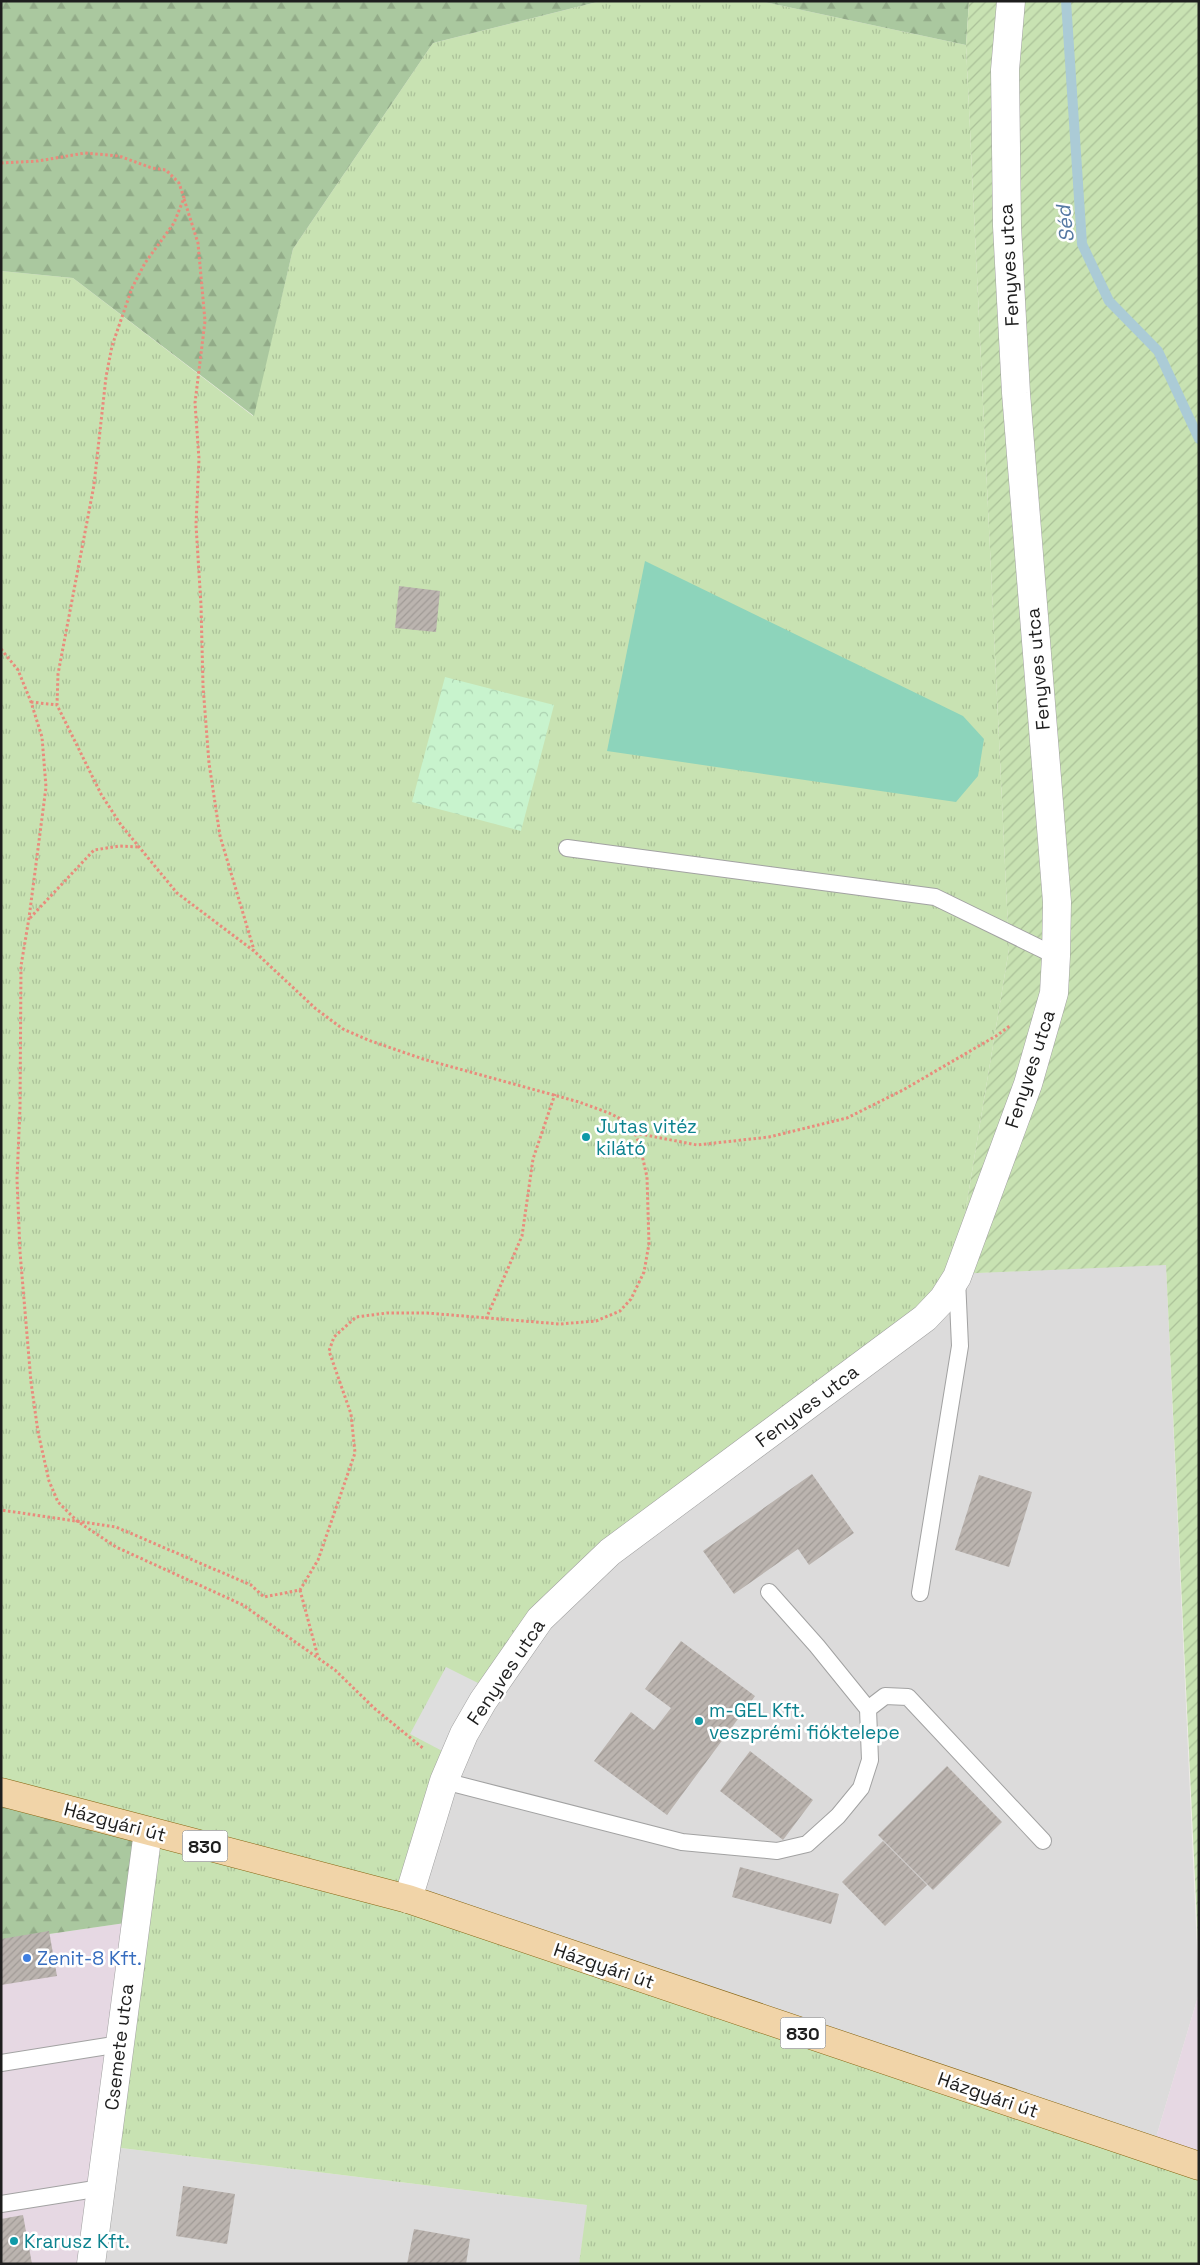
<svg xmlns="http://www.w3.org/2000/svg" width="1200" height="2265" font-family="'Space Grotesk',sans-serif">
<style>
.residential{fill:#dcdbdb}
.industrial{fill:#e6d8e3}
.grass{fill:url(#grass-tufts)}
.forest{fill:url(#forest-firs)}
.park{fill:url(#park-crowns)}
.garden{fill:url(#garden-furrows)}
.pitch{fill:#8dd4bb}
.parking{fill:#dedede}
.lines{fill:none;stroke-linecap:round;stroke-linejoin:round}
.stream{stroke:#abcbd6;stroke-width:10}
.building{fill:url(#building-hatch)}
.lane-casing{stroke:#a2a2a2;stroke-width:18}
.street-casing{stroke:#a2a2a2;stroke-width:29}
.primary-casing{stroke:#876512;stroke-width:29}
.path{stroke:#e98b7c;stroke-width:3;stroke-dasharray:2.5 2.5;stroke-linecap:butt}
.lane{stroke:#fff;stroke-width:16}
.street{stroke:#fff;stroke-width:28}
.primary{stroke:#f1d4a8;stroke-width:28}
.culture-dot{fill:#0f9aa8;stroke:#fff;stroke-width:2}
.shop-dot{fill:#3f7fe0;stroke:#fff;stroke-width:2}
.labels{text-anchor:middle;dominant-baseline:central;stroke-width:5;stroke-linejoin:round;paint-order:stroke}
.shield{fill:#fff;stroke:#626262;stroke-width:1}
.shield-label{font-size:18px;font-weight:bold;fill:#1e1e1e}
.street-label{font-size:19px;fill:#1e1e1e;stroke:#fff}
.culture-label{font-size:19px;fill:#0d838f;stroke:#fff;text-anchor:start}
.shop-label{font-size:19px;fill:#366cbe;stroke:#fff;text-anchor:start}
.water-label{font-size:20px;font-style:italic;fill:#5679a3;stroke:#fff}
</style>
<defs>
<pattern id="grass-tufts" width="24" height="20" patternUnits="userSpaceOnUse" patternTransform="scale(1.25)"><rect width="24" height="20" fill="#c8e2b2"/><path d="M3 7l-1-3M5 7V3M7 7l1-3M15 17l-1-3M17 17v-4M19 17l1-3" fill="none" stroke="#abc199"/></pattern>
<pattern id="forest-firs" width="22" height="20" patternUnits="userSpaceOnUse" patternTransform="scale(1.25)"><rect width="22" height="20" fill="#aac89f"/><path d="M5 1l3.5 6h-7zM16 11l3.5 6h-7z" fill="#92ab88"/></pattern>
<pattern id="park-crowns" width="20" height="18" patternUnits="userSpaceOnUse" patternTransform="scale(1.25)"><rect width="20" height="18" fill="#c8f3cd"/><path d="M2 6a3 3 0 1 1 6 0M12 15a3 3 0 1 1 6 0" fill="none" stroke="#abd0b0"/></pattern>
<pattern id="garden-furrows" width="10" height="10" patternUnits="userSpaceOnUse" patternTransform="scale(1.25)"><rect width="10" height="10" fill="#c8e2b2"/><path d="M-1 1l2-2M0 10L10 0M9 11l2-2" fill="none" stroke="#abc199"/></pattern>
<pattern id="building-hatch" width="6" height="6" patternUnits="userSpaceOnUse" patternTransform="scale(1.25)"><rect width="6" height="6" fill="#bbb4af"/><path d="M-1 1l2-2M0 6l6-6M5 7l2-2" fill="none" stroke="#a09a96"/></pattern>
</defs>
<rect width="100%" height="100%" fill="#eeece6"/>
<!-- residential -->
<g class="residential">
<polygon points="1166,1264 1199,1993 1152,2151 402,1901 438,1779 536,1619 955,1274"/>
<polygon points="113,2147 588,2205 579,2264 97,2264"/>
</g>
<!-- industrial -->
<g class="industrial">
<polygon points="139,1921 97,2264 1,2264 1,1941"/>
<polygon points="1199,1993 1199,2166 1152,2151"/>
</g>
<!-- grass -->
<polygon class="grass" points="601,1 760,1 966,45 1009,949 955,1274 941,1296 607,1549 477,1698 402,1901 1199,2166 1199,2264 579,2264 587,2205 113,2147 139,1921 1,1797 1,271 73,278 253,416 293,249 433,43"/>
<!-- forest -->
<g class="forest">
<polygon points="1,1 601,1 433,43 293,249 254,416 73,278 1,271"/>
<polygon points="760,1 969,1 966,45"/>
<polygon points="1,1797 150,1835 139,1921 1,1941"/>
</g>
<!-- park -->
<polygon class="park" points="445,677 554,705 521,831 412,802"/>
<!-- garden -->
<polygon class="garden" points="969,1 1199,1 1199,1963 1166,1265 955,1274 1009,949 966,45"/>
<!-- pitch -->
<polygon class="pitch" points="645,561 963,716 984,739 978,776 956,802 607,751"/>
<!-- parking -->
<polygon class="parking" points="446,1667 484,1686 448,1754 410,1734"/>
<g class="lines">
<!-- stream -->
<polyline class="stream" points="1066,1 1082,244 1109,301 1158,351 1199,439"/>
</g>
<!-- building -->
<g class="building">
<polygon points="399,586 440,591 436,632 395,628"/>
<polygon points="812,1474 854,1533 809,1565 798,1549 734,1594 703,1551"/>
<polygon points="979,1475 1032,1492 1009,1567 955,1550"/>
<polygon points="681,1641 755,1696 667,1815 594,1761 631,1712 654,1730 671,1708 645,1689"/>
<polygon points="750,1751 813,1800 783,1840 720,1791"/>
<polygon points="947,1766 1002,1822 933,1890 878,1835"/>
<polygon points="883,1841 927,1885 885,1926 842,1882"/>
<polygon points="740,1867 839,1894 831,1924 732,1897"/>
<polygon points="49,1931 57,1976 1,1985 1,1939"/>
<polygon points="183,2186 235,2194 227,2244 176,2236"/>
<polygon points="23,2215 32,2264 1,2264 1,2219"/>
<polygon points="414,2229 470,2239 466,2264 407,2264"/>
</g>
<g class="lines">
<!-- lane casing -->
<g class="lane-casing">
<g id="lane">
<polyline points="567,848 935,897 1056,956"/>
<polyline points="920,1593 960,1346 957,1279"/>
<polyline points="868,1709 885,1696 908,1697 1043,1841"/>
<polyline points="444,1781 682,1842 777,1851 807,1844 838,1816 861,1788 870,1760 868,1709 817,1646 769,1592"/>
<polyline points="1,2063 120,2044"/>
<polyline points="1,2204 101,2188"/>
</g>
</g>
<!-- street casing -->
<g class="street-casing">
<g id="street">
<polyline points="408,1899 444,1781 464,1734 483,1701 540,1619 610,1552 925,1318 943,1299 957,1277 1028,1084 1054,993 1056,956 1057,902 1016,393 1007,226 1005,70 1011,1"/>
<polyline points="91,2264 148,1831"/>
</g>
</g>
<!-- primary casing -->
<g class="primary-casing">
<polyline id="primary" points="1,1792 408,1899 1199,2166"/>
</g>
<!-- path -->
<g class="path">
<polyline points="1,163 38,161 85,153 119,156 152,168 166,170 179,183 184,198 174,223 145,263 132,288 112,346 106,377 94,485 58,674 57,705 101,794 121,825 177,893 254,951 316,1009 343,1029 368,1040 423,1059 579,1102 609,1113 627,1122 635,1133 640,1146 647,1177 649,1244 644,1272 631,1299 620,1311 596,1321 560,1324 427,1313 387,1313 356,1317 334,1337 329,1351 351,1414 355,1453 318,1560 300,1590 264,1597 251,1585 116,1527 1,1510"/>
<polyline points="184,199 198,243 205,321 195,403 199,459 196,525 201,605 203,686 209,763 220,836 254,950"/>
<polyline points="1,649 18,670 31,702 42,737 46,787 29,918 21,966 20,1108 17,1179 20,1252 31,1382 38,1432 49,1481 58,1502 77,1521 116,1547 243,1605 335,1670 374,1708 424,1749"/>
<polyline points="31,702 57,705"/>
<polyline points="30,918 94,850 120,846 139,847"/>
<polyline points="635,1133 697,1145 769,1137 847,1118 903,1090 996,1036 1011,1025"/>
<polyline points="486,1319 522,1236 533,1159 555,1094"/>
<polyline points="300,1590 318,1657"/>
</g>
<!-- lane -->
<use href="#lane" class="lane"/>
<!-- street -->
<use href="#street" class="street"/>
<!-- primary -->
<use href="#primary" class="primary"/>
</g>
<!-- markers -->
<g class="culture-dot">
<circle cx="586" cy="1137" r="5"/>
<circle cx="699" cy="1721" r="5"/>
<circle cx="14" cy="2241" r="5"/>
</g>
<circle class="shop-dot" cx="27" cy="1958" r="5"/>
<g class="labels">
<!-- shield labels -->
<g class="shield">
<rect x="182.5" y="1830.5" width="45" height="31" rx="4"/>
<rect x="780.5" y="2017.5" width="45" height="31" rx="4"/>
</g>
<g class="shield-label">
<text x="205" y="1846">830</text>
<text x="803" y="2033">830</text>
</g>
<!-- street labels -->
<g class="street-label">
<text transform="translate(1009 265) rotate(-93)">Fenyves utca</text>
<text transform="translate(1038 669) rotate(-95)">Fenyves utca</text>
<text transform="translate(1030 1069) rotate(-72)">Fenyves utca</text>
<text transform="translate(807 1406) rotate(-37)">Fenyves utca</text>
<text transform="translate(506 1672) rotate(-56)">Fenyves utca</text>
<text transform="translate(115 1822) rotate(15)">Házgyári út</text>
<text transform="translate(604 1966) rotate(19)">Házgyári út</text>
<text transform="translate(119 2047) rotate(-83)">Csemete utca</text>
<text transform="translate(988 2095) rotate(19)">Házgyári út</text>
</g>
<!-- culture labels -->
<g class="culture-label">
<text x="596" y="1126">Jutas vitéz<tspan x="596" dy="22">kilátó</tspan></text>
<text x="709" y="1710">m-GEL Kft.<tspan x="709" dy="22">veszprémi fióktelepe</tspan></text>
<text x="24" y="2241">Krarusz Kft.</text>
</g>
<!-- shop labels -->
<g class="shop-label">
<text x="37" y="1958">Zenit-8 Kft.</text>
</g>
<!-- water labels -->
<g class="water-label">
<text transform="translate(1065 224) rotate(-96)">Séd</text>
</g>
</g>
<!-- border -->
<rect width="1200" height="2265" fill="none" stroke="#1e1e1e" stroke-width="5"/>
</svg>
